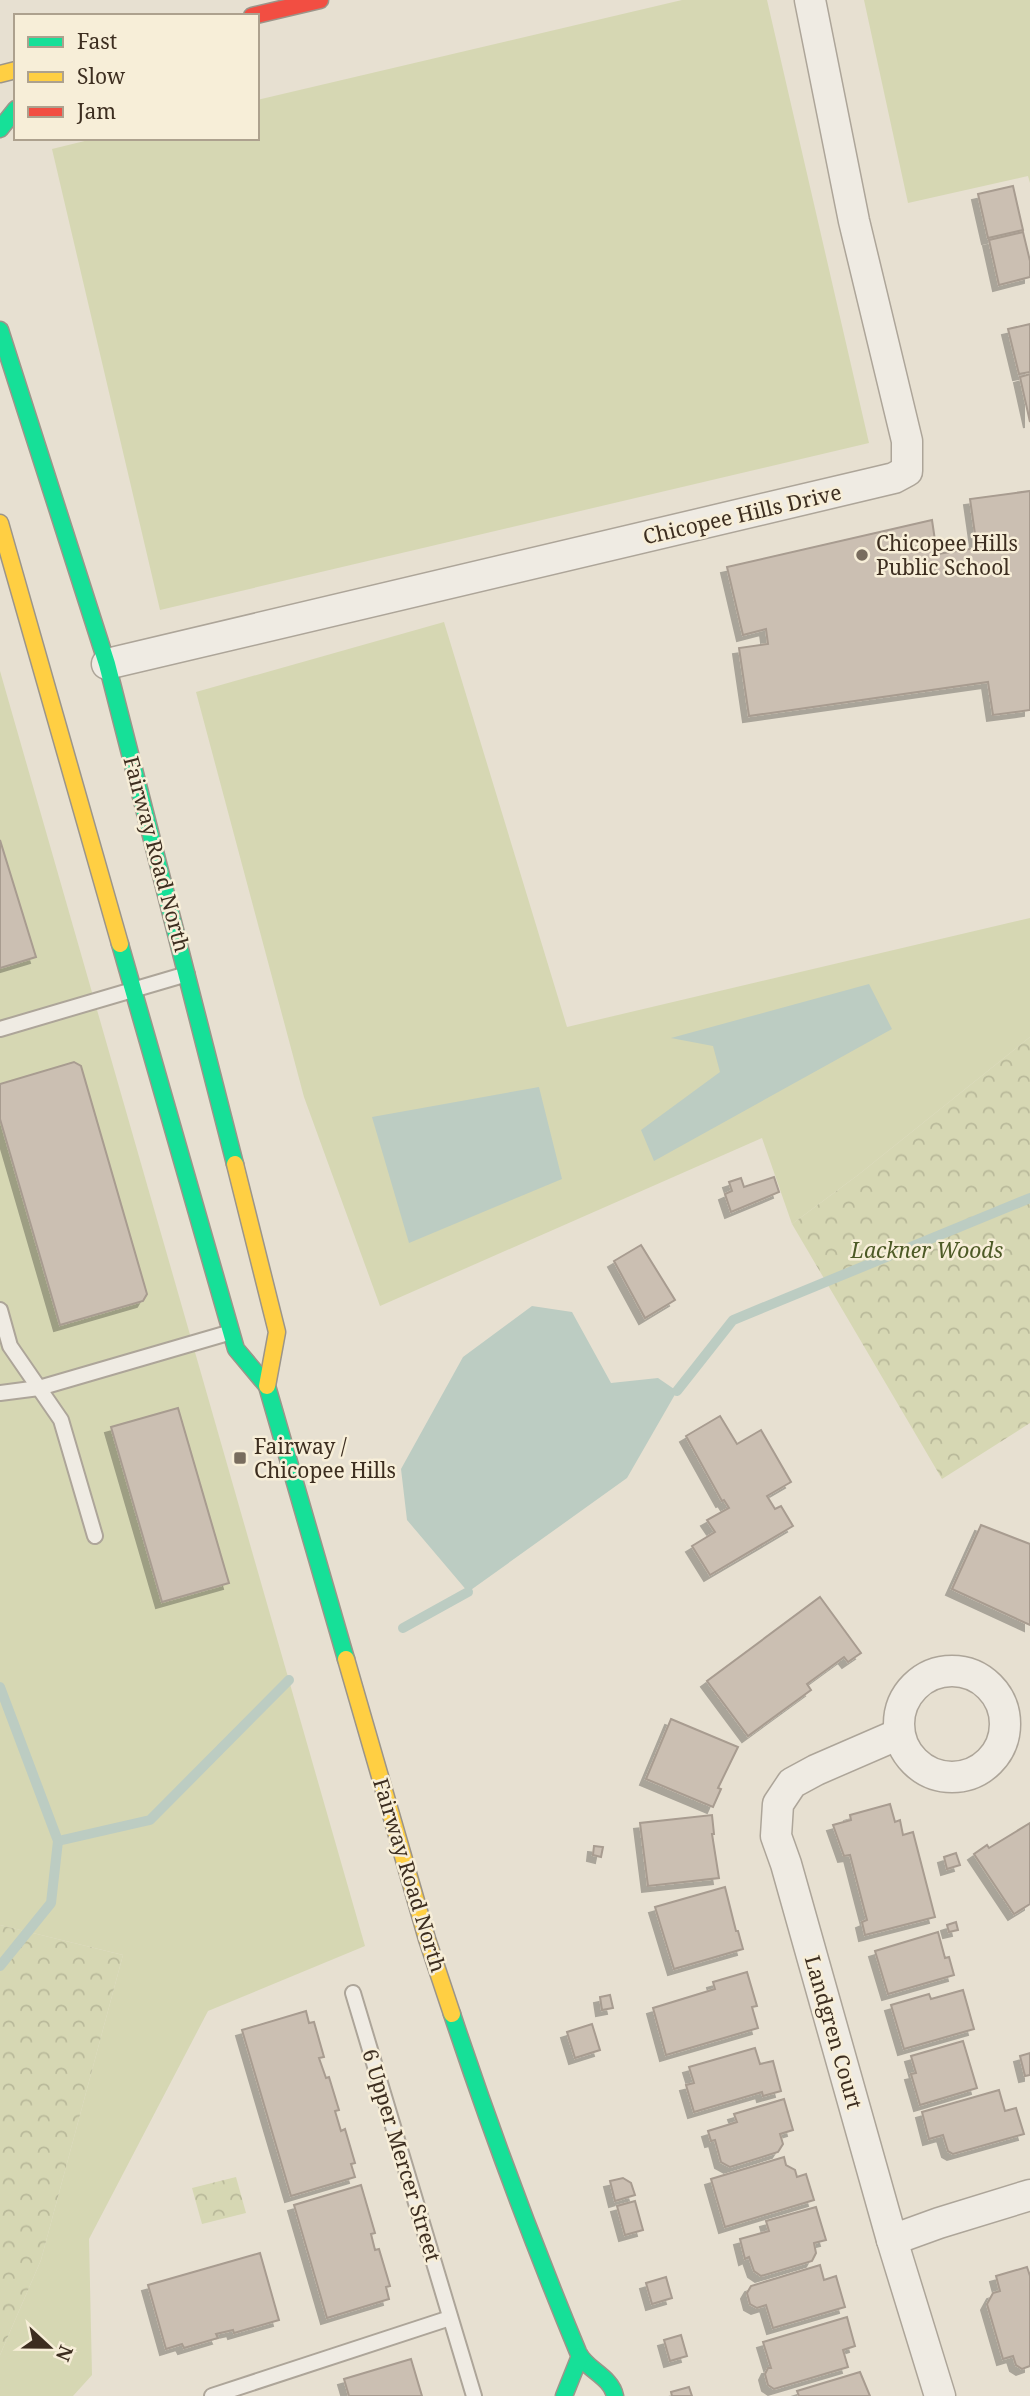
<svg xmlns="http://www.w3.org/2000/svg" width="1030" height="2396" font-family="'Noto Serif',serif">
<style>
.grass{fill:#d6d7b3}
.forest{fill:url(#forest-crowns)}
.water{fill:#bcccc2}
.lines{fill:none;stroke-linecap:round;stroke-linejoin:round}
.stream{stroke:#bcccc2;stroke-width:10}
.building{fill:#cbbfb2;stroke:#a89c90;stroke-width:2;filter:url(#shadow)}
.lane-casing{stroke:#ada599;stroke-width:18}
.street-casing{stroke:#ada599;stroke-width:33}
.fast-casing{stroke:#9c958a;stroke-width:19}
.slow-casing{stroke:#9c958a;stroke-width:19}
.jam-casing{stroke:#9c958a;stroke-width:19}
.lane{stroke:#efebe3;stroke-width:14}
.street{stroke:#efebe3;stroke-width:30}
.fast{stroke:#16e098;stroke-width:16}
.slow{stroke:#ffcf43;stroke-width:16}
.jam{stroke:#f24e42;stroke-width:16}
.poi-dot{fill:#786c5e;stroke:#f7eed8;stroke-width:2.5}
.labels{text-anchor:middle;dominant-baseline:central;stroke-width:5;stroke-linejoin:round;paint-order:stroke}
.street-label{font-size:21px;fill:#3d2e20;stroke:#f7eed8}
.poi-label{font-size:21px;fill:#3d2e20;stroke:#f7eed8;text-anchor:start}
.park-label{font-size:21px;font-style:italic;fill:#4d5a26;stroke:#f7eed8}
</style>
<defs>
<pattern id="forest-crowns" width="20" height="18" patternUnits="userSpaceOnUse" patternTransform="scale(1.75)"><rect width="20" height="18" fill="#d6d7b3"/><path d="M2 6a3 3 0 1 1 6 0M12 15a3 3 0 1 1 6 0" fill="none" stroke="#b9b99a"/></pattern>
<filter id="shadow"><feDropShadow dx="-6" dy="6" stdDeviation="0" flood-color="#0004"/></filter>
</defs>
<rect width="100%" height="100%" fill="#e7e0d1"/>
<!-- grass -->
<g class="grass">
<polygon points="682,0 767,0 869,443 160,610 52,149 97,138 257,138 257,100"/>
<polygon points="864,0 1030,0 1030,183 1028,176 908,203"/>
<polygon points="444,622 567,1027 1030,918 1030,1037 858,1175 792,1224 762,1138 380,1306 304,1097 196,692"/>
<polygon points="0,671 365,1946 208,2011 89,2239 92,2375 73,2396 0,2396 0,2355 41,2260 123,1955 0,1925"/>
</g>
<!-- forest -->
<g class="forest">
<polygon points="1030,1037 1030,1423 942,1479 792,1224 858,1175"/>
<polygon points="0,1925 123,1955 41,2260 0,2355"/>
<polygon points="236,2177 246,2213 202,2224 192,2188"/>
</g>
<!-- water -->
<g class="water">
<polygon points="869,984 892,1029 654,1161 641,1130 720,1072 713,1046 671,1038"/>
<polygon points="539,1087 562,1179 409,1243 372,1117"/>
<polygon points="532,1306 572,1312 611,1383 658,1378 677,1391 627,1478 468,1592 407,1520 401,1469 463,1357"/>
</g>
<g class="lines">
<!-- stream -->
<g class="stream">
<polyline points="677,1391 733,1320 1030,1198"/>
<polyline points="403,1628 468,1592"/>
<polyline points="0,1687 58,1841 51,1903 0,1966"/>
<polyline points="58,1841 150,1820 289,1680"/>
</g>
</g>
<!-- building -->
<g class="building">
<polygon points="1013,186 1023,230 988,238 978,194"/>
<polygon points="1023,232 1030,261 1030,277 999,285 989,240"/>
<polygon points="1030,324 1030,372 1019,374 1008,329"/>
<polygon points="1030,374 1030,422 1020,377"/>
<polygon points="1030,491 1030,710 993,715 988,682 749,716 739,648 768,644 766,629 743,635 727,567 932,520 937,554 977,548 970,499"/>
<polygon points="0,840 36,957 0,968"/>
<polygon points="74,1062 81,1066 147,1294 143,1301 60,1325 0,1119 0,1084"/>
<polygon points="774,1177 779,1192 731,1212 725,1194 732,1191 729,1182 741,1178 744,1187"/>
<polygon points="641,1245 675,1300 645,1318 614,1261"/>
<polygon points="178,1408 229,1583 162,1602 111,1427"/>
<polygon points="720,1416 737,1444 761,1430 791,1482 767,1496 775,1509 781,1506 793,1526 710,1575 692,1546 715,1532 707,1520 729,1508 724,1500 722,1501 686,1436"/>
<polygon points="981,1525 1030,1544 1030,1625 952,1589"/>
<polygon points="820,1597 861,1653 848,1662 844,1657 807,1684 811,1690 748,1736 707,1681"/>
<polygon points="671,1719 738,1747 718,1788 721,1789 713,1807 646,1779"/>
<polygon points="890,1804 895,1822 900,1820 903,1835 913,1832 935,1917 865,1935 862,1922 867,1920 850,1855 844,1856 833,1825 851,1820 850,1815"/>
<polygon points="712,1815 714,1834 712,1834 719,1878 648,1886 640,1823"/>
<polygon points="1030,1823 1030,1904 1014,1914 974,1854 987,1845 989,1848"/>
<polygon points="594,1846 603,1847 601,1857 593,1855"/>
<polygon points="956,1853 960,1865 947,1869 944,1857"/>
<polygon points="725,1887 736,1931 738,1931 743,1949 674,1969 655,1907"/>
<polygon points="956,1922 958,1930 949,1932 947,1925"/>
<polygon points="938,1932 945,1958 949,1957 954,1975 888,1994 875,1951"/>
<polygon points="747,1972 757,2006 752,2007 758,2028 666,2055 653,2008 715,1989 713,1982"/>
<polygon points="963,1990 974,2029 904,2049 891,2005 929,1994 931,1999"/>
<polygon points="610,1995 613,2008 602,2010 600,1997"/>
<polygon points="306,2011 309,2023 314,2022 324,2057 319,2058 326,2078 329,2077 339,2110 335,2111 341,2131 345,2129 355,2163 351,2164 355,2177 291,2196 242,2030"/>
<polygon points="592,2024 600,2050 575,2058 567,2032"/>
<polygon points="963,2041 977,2088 920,2105 911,2074 916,2073 911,2056"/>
<polygon points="755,2048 760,2064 773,2061 781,2091 763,2096 762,2092 694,2112 686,2085 694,2083 689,2067"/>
<polygon points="1030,2053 1030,2075 1025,2076 1020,2056"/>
<polygon points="999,2090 1005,2111 1016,2108 1024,2134 953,2154 948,2151 943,2135 929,2139 922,2112"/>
<polygon points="784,2099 793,2130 780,2134 783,2144 778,2152 730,2167 721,2162 715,2140 711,2141 708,2131 737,2122 734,2114"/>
<polygon points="784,2157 786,2165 795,2170 797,2177 806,2174 814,2200 725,2227 711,2179"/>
<polygon points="623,2178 631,2183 635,2195 615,2201 610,2181"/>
<polygon points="361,2185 375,2233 371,2234 375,2250 379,2249 390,2286 386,2287 389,2299 327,2318 294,2205"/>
<polygon points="635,2201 643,2230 625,2235 617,2206"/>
<polygon points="816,2207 826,2240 814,2243 816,2253 812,2261 761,2276 754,2271 749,2257 745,2259 740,2239 769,2231 766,2221"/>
<polygon points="260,2253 279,2320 234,2333 233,2330 216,2334 218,2338 184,2348 182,2344 166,2349 148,2285"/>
<polygon points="820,2265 824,2280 836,2276 845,2307 773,2328 766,2305 757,2308 750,2304 747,2293 751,2286"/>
<polygon points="1027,2267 1030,2276 1030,2366 1022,2369 1016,2365 1013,2356 1003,2359 987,2304 993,2293 1000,2291 996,2276"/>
<polygon points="666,2277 672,2298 652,2304 646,2283"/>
<polygon points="847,2317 855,2346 843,2350 848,2367 774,2389 768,2385 765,2374 768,2368 771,2368 763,2342"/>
<polygon points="681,2335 687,2356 670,2361 664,2340"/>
<polygon points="411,2359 422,2396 349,2396 344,2379"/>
<polygon points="860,2372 870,2396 799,2396 797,2391"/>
<polygon points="689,2387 692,2396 672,2396 671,2392"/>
</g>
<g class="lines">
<!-- lane casing -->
<g class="lane-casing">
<g id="lane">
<polyline points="0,1029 187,974"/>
<polyline points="0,1310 10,1346 61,1420 95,1536"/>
<polyline points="0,1393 39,1388 228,1333"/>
<polyline points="353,1993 474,2396"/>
<polyline points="212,2396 450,2318"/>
</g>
</g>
<!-- street casing -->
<g class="street-casing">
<g id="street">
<polyline points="107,664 873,483 894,478 907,471 907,441 854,221 810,0"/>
<circle cx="952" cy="1724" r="53"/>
<polyline points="899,1734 816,1770 792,1783 778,1804 776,1836 786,1864 892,2240 940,2396"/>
<polyline points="892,2240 939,2223 1030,2195"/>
</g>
</g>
<!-- fast casing -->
<g class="fast-casing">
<g id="fast">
<polyline points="0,129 16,109"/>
<polyline points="0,330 107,664 235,1164"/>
<polyline points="120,944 236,1349 267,1386 346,1659"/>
<path d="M452 2014C490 2128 532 2241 578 2352 586 2370 611 2376 615 2396"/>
<polyline points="564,2396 580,2356"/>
</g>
</g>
<!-- slow casing -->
<g class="slow-casing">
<g id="slow">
<polyline points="0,74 16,70"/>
<polyline points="0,523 120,944"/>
<polyline points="235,1164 277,1332 267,1386"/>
<polyline points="346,1659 427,1939 452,2014"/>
</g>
</g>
<!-- jam casing -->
<g class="jam-casing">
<polyline id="jam" points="252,16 320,0"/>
</g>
<!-- lane -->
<use href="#lane" class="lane"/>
<!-- street -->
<use href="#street" class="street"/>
<!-- fast -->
<use href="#fast" class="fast"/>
<!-- slow -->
<use href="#slow" class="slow"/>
<!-- jam -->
<use href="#jam" class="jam"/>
</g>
<!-- markers -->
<g class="poi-dot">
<circle cx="862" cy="555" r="7"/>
<rect x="233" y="1451" width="14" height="14" rx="3.5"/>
</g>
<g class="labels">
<!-- street labels -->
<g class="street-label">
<text transform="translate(742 514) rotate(-13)">Chicopee Hills Drive</text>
<text transform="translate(157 854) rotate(75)">Fairway Road North</text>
<text transform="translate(410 1875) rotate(73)">Fairway Road North</text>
<text transform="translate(834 2032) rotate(74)">Landgren Court</text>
<text transform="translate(402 2155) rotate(73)">6 Upper Mercer Street</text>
</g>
<!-- poi labels -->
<g class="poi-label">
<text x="876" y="543">Chicopee Hills<tspan x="876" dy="24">Public School</tspan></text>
<text x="254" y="1446">Fairway /<tspan x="254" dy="24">Chicopee Hills</tspan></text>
</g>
<!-- park labels -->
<g class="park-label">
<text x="927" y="1250">Lackner Woods</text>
</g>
</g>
<!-- legend -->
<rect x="14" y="14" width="245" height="126" fill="#f7eed8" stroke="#ada18e" stroke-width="2"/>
<rect x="28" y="37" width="35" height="10" fill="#16e098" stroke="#ada18e" stroke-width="2"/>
<text x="77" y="49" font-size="21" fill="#3d2e20">Fast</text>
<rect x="28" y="72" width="35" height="10" fill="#ffcf43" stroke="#ada18e" stroke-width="2"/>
<text x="77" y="84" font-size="21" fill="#3d2e20">Slow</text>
<rect x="28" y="107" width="35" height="10" fill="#f24e42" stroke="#ada18e" stroke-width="2"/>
<text x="77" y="119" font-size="21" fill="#3d2e20">Jam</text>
<!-- north arrow -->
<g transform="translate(49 2347) rotate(112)" stroke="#f7eed8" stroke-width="5" paint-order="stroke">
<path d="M0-5L12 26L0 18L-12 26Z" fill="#3d2e20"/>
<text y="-10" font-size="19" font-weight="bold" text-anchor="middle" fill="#3d2e20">N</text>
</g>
</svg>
